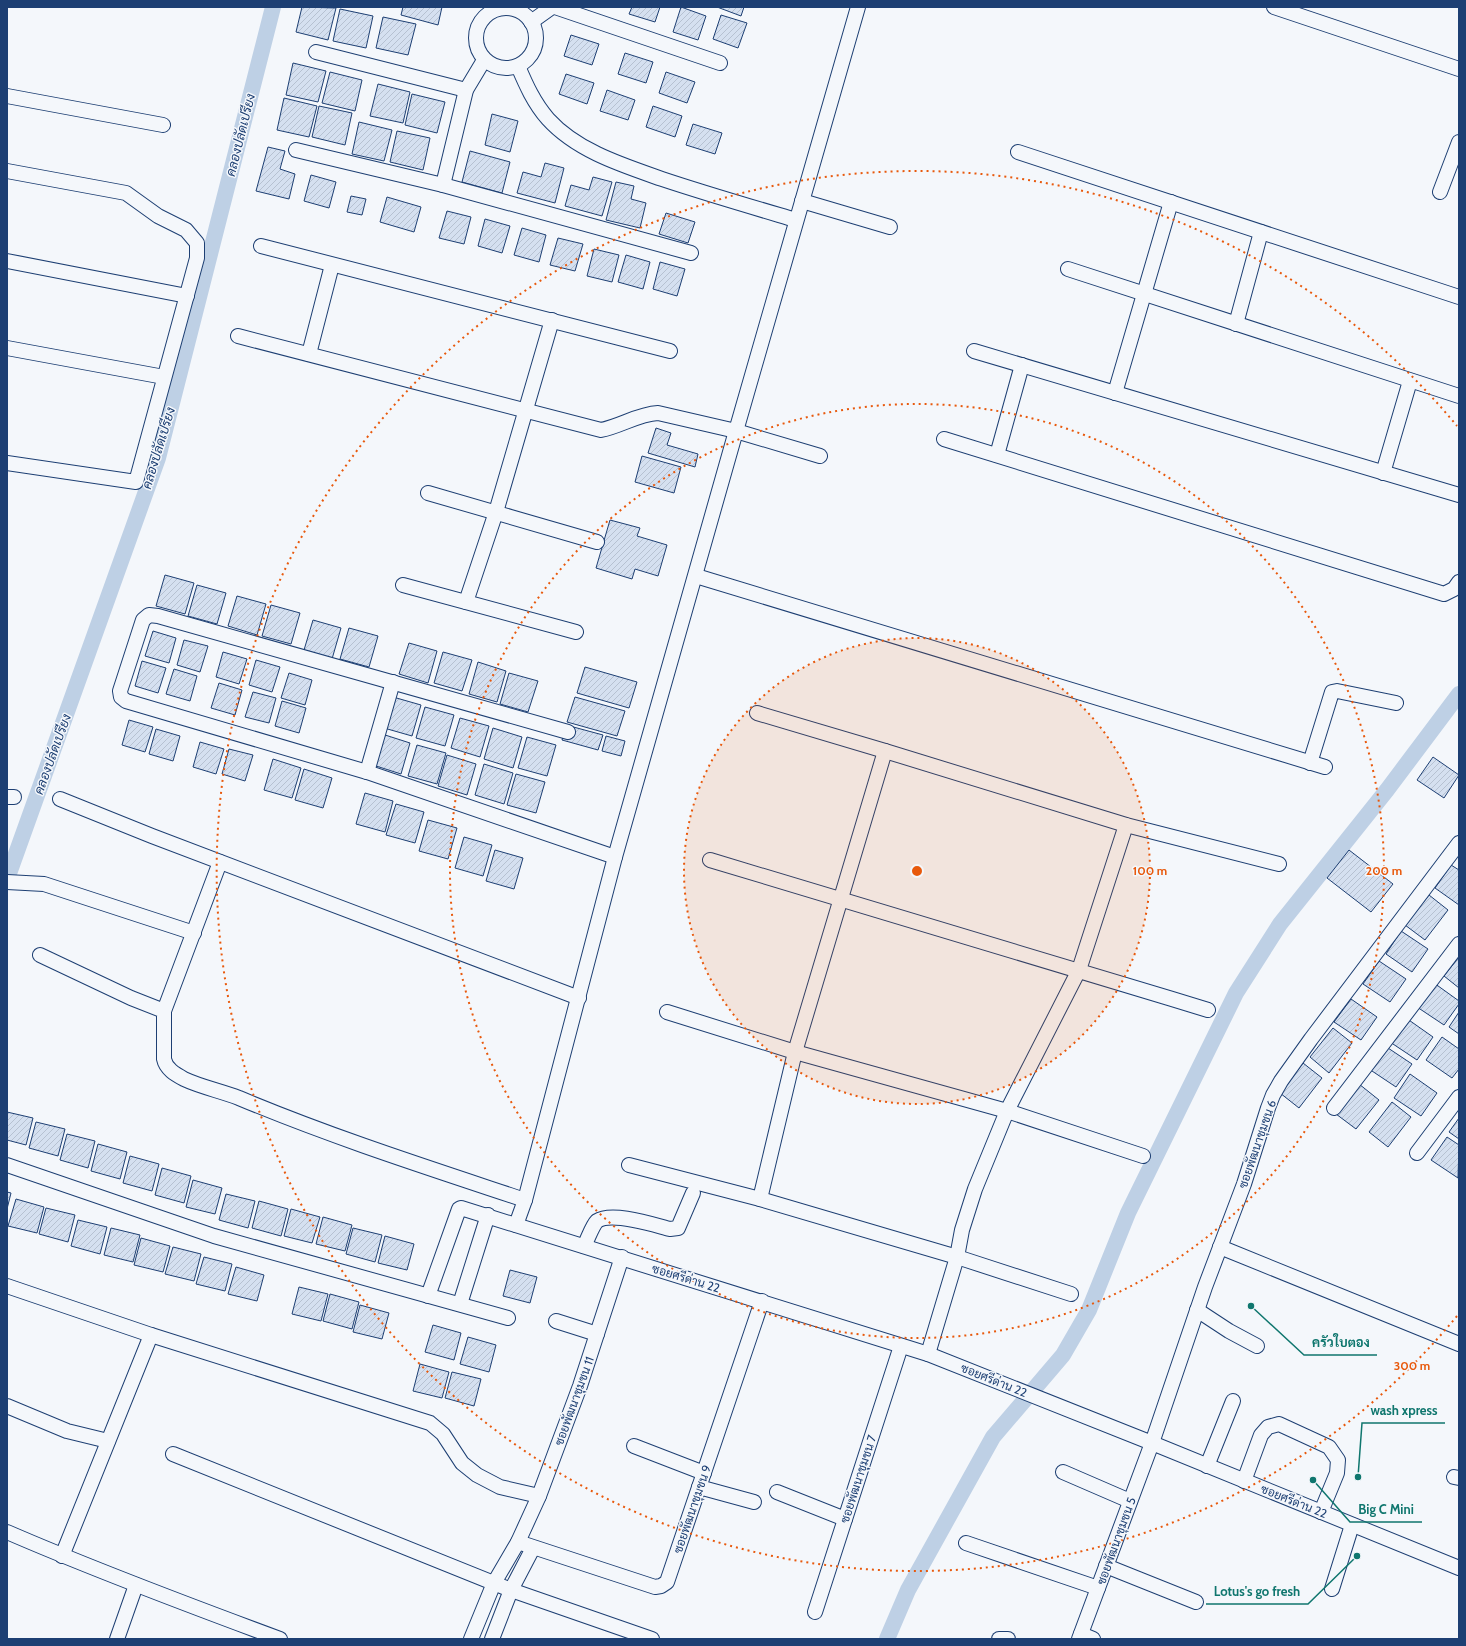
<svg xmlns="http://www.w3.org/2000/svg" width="1466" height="1646" font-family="Cabin,Sarabun,sans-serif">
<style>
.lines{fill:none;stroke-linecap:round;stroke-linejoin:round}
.canal{stroke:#bed0e5;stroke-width:16}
.building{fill:url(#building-hatch);stroke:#1d3f73}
.minor-casing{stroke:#1d3f73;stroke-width:16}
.minor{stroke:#f4f7fb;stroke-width:14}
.ring{fill:none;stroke:#e8590c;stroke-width:2;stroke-dasharray:2 4}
.labels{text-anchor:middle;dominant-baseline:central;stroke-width:3;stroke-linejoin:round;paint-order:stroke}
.street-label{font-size:12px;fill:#1d3f73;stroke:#f4f7fb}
.water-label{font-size:13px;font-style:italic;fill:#1d3f73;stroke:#f4f7fb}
.centre{fill:#e8590c;stroke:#f4f7fb;stroke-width:2}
.ring-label{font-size:12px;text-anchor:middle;font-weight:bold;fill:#e8590c;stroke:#f4f7fb;stroke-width:3;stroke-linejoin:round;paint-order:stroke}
.leader{fill:none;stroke:#0f766e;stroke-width:1.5}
.callout-dot{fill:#0f766e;stroke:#f4f7fb;stroke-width:1.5}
.callout-label{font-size:13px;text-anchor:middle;font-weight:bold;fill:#0f766e;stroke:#f4f7fb;stroke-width:3;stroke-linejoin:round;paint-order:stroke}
</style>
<defs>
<pattern id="building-hatch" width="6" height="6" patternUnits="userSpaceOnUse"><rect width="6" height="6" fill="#d5e0f0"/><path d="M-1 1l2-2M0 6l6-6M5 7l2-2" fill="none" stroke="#b6c1d1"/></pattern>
</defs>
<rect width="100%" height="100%" fill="#f4f7fb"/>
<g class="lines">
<!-- canal -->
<g class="canal">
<polyline points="7,879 158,458 273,7"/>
<polyline points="887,1639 908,1590 993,1437 1063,1355 1089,1310 1128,1213 1236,993 1280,924 1387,790 1459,694"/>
</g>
</g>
<!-- building -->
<g class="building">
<polygon points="302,7 336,8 328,40 296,32"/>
<polygon points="403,7 442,7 438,25 401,15"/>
<polygon points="632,7 660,7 655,22 629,14"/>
<polygon points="681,7 706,16 698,40 673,32"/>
<polygon points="717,7 744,7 741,16"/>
<polygon points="340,9 373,16 366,48 333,41"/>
<polygon points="721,15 747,23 738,48 713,39"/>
<polygon points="383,17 416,24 408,55 376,48"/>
<polygon points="571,35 599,44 592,65 564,56"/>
<polygon points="625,53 653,62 646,83 618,74"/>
<polygon points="293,63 326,71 318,102 286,95"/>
<polygon points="330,72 362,80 355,111 322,103"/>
<polygon points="666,72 695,82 687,103 659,93"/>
<polygon points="566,74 594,83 587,104 559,94"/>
<polygon points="378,84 410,92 403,123 370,116"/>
<polygon points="607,90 635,100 628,120 600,111"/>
<polygon points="412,94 445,102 437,133 405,125"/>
<polygon points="284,98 317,106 309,137 277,130"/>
<polygon points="319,106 352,113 345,145 312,137"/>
<polygon points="653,106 682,116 675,137 646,127"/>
<polygon points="492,114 518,121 510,152 485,145"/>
<polygon points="359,122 392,130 384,161 352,154"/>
<polygon points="693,124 722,133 715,154 686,145"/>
<polygon points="397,131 430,138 423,170 390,162"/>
<polygon points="268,147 285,151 280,169 295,174 289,199 256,191"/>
<polygon points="470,151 510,162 502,193 462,182"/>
<polygon points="545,163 564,168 555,203 517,193 523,172 541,177"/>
<polygon points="311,175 336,182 329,208 304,201"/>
<polygon points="593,177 612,182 602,216 565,206 571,185 589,190"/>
<polygon points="616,182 634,186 631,199 646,203 640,228 606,220"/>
<polygon points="351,196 366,199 362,215 347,212"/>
<polygon points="387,197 421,207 414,232 380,222"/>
<polygon points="447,211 471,217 464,244 439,238"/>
<polygon points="666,213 695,222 688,243 659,234"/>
<polygon points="485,219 510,226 502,253 478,246"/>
<polygon points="522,228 546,235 539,262 514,255"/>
<polygon points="558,238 583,244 575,271 550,265"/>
<polygon points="594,249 619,255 612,282 587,276"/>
<polygon points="626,255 650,262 643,289 618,282"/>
<polygon points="660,262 685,269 677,296 653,289"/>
<polygon points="656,428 671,433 667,445 698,454 695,467 648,453"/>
<polygon points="642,456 681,467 674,493 635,482"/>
<polygon points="610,520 640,528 637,536 667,545 658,576 635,569 632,579 596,568"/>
<polygon points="165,575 194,583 185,614 156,606"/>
<polygon points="197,585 226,593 217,624 188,616"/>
<polygon points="237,596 266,604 257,635 228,626"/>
<polygon points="271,605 300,613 291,644 262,636"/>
<polygon points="313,620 341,628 332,659 304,650"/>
<polygon points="349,628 378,636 369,667 340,659"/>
<polygon points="153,631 176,638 169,663 145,656"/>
<polygon points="184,640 208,646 200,672 177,665"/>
<polygon points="409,643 437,651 428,683 399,674"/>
<polygon points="223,652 247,659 239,684 216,677"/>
<polygon points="443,652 472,660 462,691 434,683"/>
<polygon points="256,660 280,667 272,692 249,685"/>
<polygon points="142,661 166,668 158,693 135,686"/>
<polygon points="478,662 506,671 497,702 469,694"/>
<polygon points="585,667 637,682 629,708 577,693"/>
<polygon points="174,669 197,676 190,701 166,694"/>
<polygon points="289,673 312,680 305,705 281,698"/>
<polygon points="509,673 538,681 528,712 500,704"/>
<polygon points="219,683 242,690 235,715 211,708"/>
<polygon points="253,692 276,698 269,723 245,717"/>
<polygon points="393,697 421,705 412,736 384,728"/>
<polygon points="575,697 625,711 617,736 567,722"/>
<polygon points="282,701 306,708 299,733 275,726"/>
<polygon points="425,707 454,715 445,746 416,738"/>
<polygon points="460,718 489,726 480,757 451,748"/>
<polygon points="129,720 153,727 145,752 122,745"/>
<polygon points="566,725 603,735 598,750 562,740"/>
<polygon points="493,728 522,737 513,768 484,759"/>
<polygon points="156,729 180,736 173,761 149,754"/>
<polygon points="382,734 410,743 401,774 373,765"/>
<polygon points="606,736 625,741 621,756 602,751"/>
<polygon points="527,737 556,745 547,776 518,768"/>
<polygon points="200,742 224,749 216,774 193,767"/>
<polygon points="417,745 446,753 437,784 408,776"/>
<polygon points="229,749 253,755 245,781 222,774"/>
<polygon points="447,755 476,764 467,795 438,786"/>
<polygon points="1433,757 1459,775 1444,798 1417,780"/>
<polygon points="273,759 301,768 292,798 264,790"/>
<polygon points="484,764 513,773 504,804 475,795"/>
<polygon points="304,769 332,778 323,808 295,800"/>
<polygon points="516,774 545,782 536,813 507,805"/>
<polygon points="365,793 393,801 385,832 356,824"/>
<polygon points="396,804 424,812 415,843 386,835"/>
<polygon points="428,820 457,828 448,859 419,851"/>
<polygon points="464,837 492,845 483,876 455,868"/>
<polygon points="495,850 523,858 514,889 486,881"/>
<polygon points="1349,850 1393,884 1371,912 1327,878"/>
<polygon points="1451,865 1459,870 1459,905 1435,888"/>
<polygon points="1429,895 1448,910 1425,940 1405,925"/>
<polygon points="1401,931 1428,949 1412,972 1386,954"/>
<polygon points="1459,957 1459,988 1444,976"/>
<polygon points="1379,961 1406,979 1390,1002 1363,984"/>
<polygon points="1434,983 1459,1001 1459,1004 1444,1025 1417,1007"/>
<polygon points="1351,999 1377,1017 1361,1040 1334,1022"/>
<polygon points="1459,1012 1459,1034 1449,1027"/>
<polygon points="1406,1018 1433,1037 1417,1060 1390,1042"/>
<polygon points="1333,1028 1352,1043 1329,1073 1310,1057"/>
<polygon points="1442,1037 1459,1049 1459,1069 1452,1078 1426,1060"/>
<polygon points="1385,1046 1412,1064 1396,1087 1369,1069"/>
<polygon points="1303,1063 1322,1078 1299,1108 1280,1093"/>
<polygon points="1410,1074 1437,1093 1421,1116 1394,1098"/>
<polygon points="1359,1084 1379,1100 1356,1129 1336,1114"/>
<polygon points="1392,1102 1411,1117 1388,1147 1369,1132"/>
<polygon points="7,1112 33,1118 26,1145 7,1140"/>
<polygon points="1459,1118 1459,1139 1449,1132"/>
<polygon points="36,1122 65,1129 58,1156 29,1148"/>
<polygon points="67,1134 95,1141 88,1168 60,1160"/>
<polygon points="1447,1137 1459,1145 1458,1178 1431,1160"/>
<polygon points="98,1144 127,1152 120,1179 91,1171"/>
<polygon points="130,1156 159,1164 152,1191 123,1183"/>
<polygon points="162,1168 191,1176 184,1203 155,1195"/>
<polygon points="193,1180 222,1188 215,1214 186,1207"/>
<polygon points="7,1192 11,1193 7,1209"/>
<polygon points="226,1194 255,1201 248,1228 219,1220"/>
<polygon points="16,1199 44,1207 37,1233 8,1226"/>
<polygon points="259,1201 288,1209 281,1236 252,1228"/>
<polygon points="46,1208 75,1215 68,1242 39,1234"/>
<polygon points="291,1209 320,1217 312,1243 284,1236"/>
<polygon points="323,1217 352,1225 345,1251 316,1244"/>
<polygon points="78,1220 107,1227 100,1254 71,1246"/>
<polygon points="111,1228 140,1235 133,1262 104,1255"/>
<polygon points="353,1228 382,1235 375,1262 346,1254"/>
<polygon points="385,1236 414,1244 407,1270 378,1263"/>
<polygon points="141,1238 170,1246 163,1272 134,1265"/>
<polygon points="173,1247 201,1254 194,1281 165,1274"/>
<polygon points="204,1257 232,1264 225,1291 196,1284"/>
<polygon points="236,1267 264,1275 257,1301 228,1294"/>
<polygon points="510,1270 537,1277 530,1303 503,1296"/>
<polygon points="299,1287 328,1294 321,1321 292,1314"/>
<polygon points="330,1294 359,1302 352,1329 323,1321"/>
<polygon points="360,1305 389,1313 382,1339 353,1332"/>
<polygon points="433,1325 461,1333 454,1360 425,1352"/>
<polygon points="468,1337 496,1345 489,1372 460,1364"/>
<polygon points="420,1364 449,1372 442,1398 413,1391"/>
<polygon points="452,1372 481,1379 474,1406 445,1398"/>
</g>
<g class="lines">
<!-- minor casing -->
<g class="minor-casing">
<g id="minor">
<polyline points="555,7 720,63"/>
<polyline points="1274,7 1459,69"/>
<circle cx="506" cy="38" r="30"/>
<polyline points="531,22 552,7"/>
<polyline points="316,52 466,90"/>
<path d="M518 66C526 85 534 103 548 119 577 151 622 165 662 179 707 194 752 207 796 220"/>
<polyline points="7,96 163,125"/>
<polyline points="296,150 443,185 691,253"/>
<polyline points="1018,152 1459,297"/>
<polyline points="7,171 126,193 158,216 186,230 197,243 197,258 136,482 7,463"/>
<polyline points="443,185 466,90 484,60"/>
<polyline points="1440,192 1459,142"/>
<polyline points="802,201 890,227"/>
<polyline points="261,246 670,351"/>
<polyline points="7,261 187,296"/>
<polyline points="1068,269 1459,396"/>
<polyline points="1236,324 1261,232"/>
<path d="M238 336 601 430C621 426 638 414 658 413L736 431 820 456"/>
<polyline points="7,348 164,377"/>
<polyline points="974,351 1459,495"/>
<polyline points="309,354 332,265"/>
<polyline points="1115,393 1171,202"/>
<polyline points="944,439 1444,594 1454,589 1459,582"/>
<polyline points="997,455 1022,365"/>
<polyline points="1383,473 1410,381"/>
<polyline points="428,493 597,542"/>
<polyline points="696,576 1325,767"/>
<polyline points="403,585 576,632"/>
<polyline points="466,602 496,512 552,320"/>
<polyline points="757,713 885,751 1126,825 1279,864"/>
<polyline points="568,732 158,616 149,615 143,620 120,691 121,697 126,701 367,772 615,857"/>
<polyline points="1310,763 1332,692 1337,691 1396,703"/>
<polyline points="367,772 393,682"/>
<polyline points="7,797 14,797"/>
<polyline points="60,799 152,836 579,998"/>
<path d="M710 860C875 911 1042 959 1208 1010"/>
<polyline points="7,882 44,884 194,933"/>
<path d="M40 955 131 998 164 1011V1059C166 1069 175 1074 184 1079 201 1087 221 1091 239 1098 332 1137 429 1168 525 1200"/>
<polyline points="164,1011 220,862"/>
<polyline points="667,1012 795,1052 1007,1111 1143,1156"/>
<polyline points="1334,1108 1459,944"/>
<polyline points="1417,1153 1459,1097"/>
<polyline points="7,1165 214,1236 508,1318"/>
<polyline points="629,1165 760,1199 957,1257 1071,1294"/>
<polyline points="760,1199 795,1052 885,751"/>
<polyline points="516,1225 525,1200 615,857 736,431 858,7"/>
<path d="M584 1246C588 1239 592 1226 597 1221 612 1211 654 1225 670 1229L678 1228 693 1193"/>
<polyline points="1220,1247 1459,1344"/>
<polyline points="7,1286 151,1335 430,1423 443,1434 462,1463 477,1475 500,1487 539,1496"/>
<polyline points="428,1296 459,1209 461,1208 928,1354 1152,1443 1459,1568"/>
<polyline points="460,1304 488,1215"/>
<polyline points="1197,1310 1229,1331 1257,1346"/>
<polyline points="556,1321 597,1334"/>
<polyline points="928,1354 957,1257 962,1230 975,1189 1007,1111 1079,970 1126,825"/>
<polyline points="7,1406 67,1431 108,1441"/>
<polyline points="634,1446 704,1473"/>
<polyline points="173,1454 511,1590 652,1639"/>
<polyline points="1207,1466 1233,1401"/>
<polyline points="1063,1472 1130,1501"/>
<polyline points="1454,1477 1459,1478"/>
<polyline points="1244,1481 1261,1435 1268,1427 1279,1424 1329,1447 1338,1460 1337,1473 1321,1512"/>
<polyline points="699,1487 754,1502"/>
<polyline points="777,1492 845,1519"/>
<path d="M7 1532C97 1571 188 1605 280 1639"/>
<polyline points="518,1542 655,1587 661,1586 667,1582 762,1301"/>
<polyline points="966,1543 1098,1588"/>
<polyline points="62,1556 151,1335"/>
<polyline points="1106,1566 1196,1602"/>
<polyline points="1332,1589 1352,1525"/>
<polyline points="815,1612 901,1346"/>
<polyline points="1081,1634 1093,1639"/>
<polyline points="117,1639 136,1585"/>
<polyline points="471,1639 494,1583 518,1542 539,1496 580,1386 622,1257"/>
<polyline points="492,1639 511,1590 533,1548"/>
<polyline points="999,1639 1008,1639"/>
<polyline points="1079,1639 1152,1443 1205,1287 1244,1184 1268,1108 1273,1095 1281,1081 1311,1039 1459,843"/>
</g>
</g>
<!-- minor -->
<use href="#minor" class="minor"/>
</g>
<!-- distance rings -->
<circle cx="917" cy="871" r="233" fill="#e8590c" fill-opacity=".12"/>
<g class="ring">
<circle cx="917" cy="871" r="233"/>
<circle cx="917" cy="871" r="467"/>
<path d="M1457 1316A700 700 0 1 1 1457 426"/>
</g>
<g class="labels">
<!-- street labels -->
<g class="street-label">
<text transform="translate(1257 1144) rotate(-71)">ซอยพัฒนาชุมชน 6</text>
<text transform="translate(686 1278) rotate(17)">ซอยศรีด่าน 22</text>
<text transform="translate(994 1380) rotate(22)">ซอยศรีด่าน 22</text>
<text transform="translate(574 1401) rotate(-70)">ซอยพัฒนาชุมชน 11</text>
<text transform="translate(858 1479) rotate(-72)">ซอยพัฒนาชุมชน 7</text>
<text transform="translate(1294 1501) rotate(22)">ซอยศรีด่าน 22</text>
<text transform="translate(692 1509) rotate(-71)">ซอยพัฒนาชุมชน 9</text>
<text transform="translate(1116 1541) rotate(-70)">ซอยพัฒนาชุมชน 5</text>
</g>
<!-- water labels -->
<g class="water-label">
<text transform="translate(240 135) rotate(-76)">คลองปลัดเปรียง</text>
<text transform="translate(158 448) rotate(-73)">คลองปลัดเปรียง</text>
<text transform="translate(52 754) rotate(-70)">คลองปลัดเปรียง</text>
</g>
</g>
<circle cx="917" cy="871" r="6" class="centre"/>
<g class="ring-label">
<text x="1150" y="875">100 m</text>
<text x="1384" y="875">200 m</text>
<text x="1412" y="1370">300 m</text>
</g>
<!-- callouts -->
<path class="leader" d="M1251 1306L1304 1355H1377M1358 1477L1362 1423H1445M1313 1480L1350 1522H1422M1357 1556L1308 1604H1206"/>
<g class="callout-dot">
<circle cx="1251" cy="1306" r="4"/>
<circle cx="1358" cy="1477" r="4"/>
<circle cx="1313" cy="1480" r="4"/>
<circle cx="1357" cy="1556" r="4"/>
</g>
<g class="callout-label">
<text x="1341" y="1347">ครัวใบตอง</text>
<text x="1404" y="1415">wash xpress</text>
<text x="1386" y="1514">Big C Mini</text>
<text x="1257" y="1596">Lotus's go fresh</text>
</g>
<!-- border -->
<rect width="1466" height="1646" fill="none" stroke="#1d3f73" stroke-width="16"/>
</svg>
